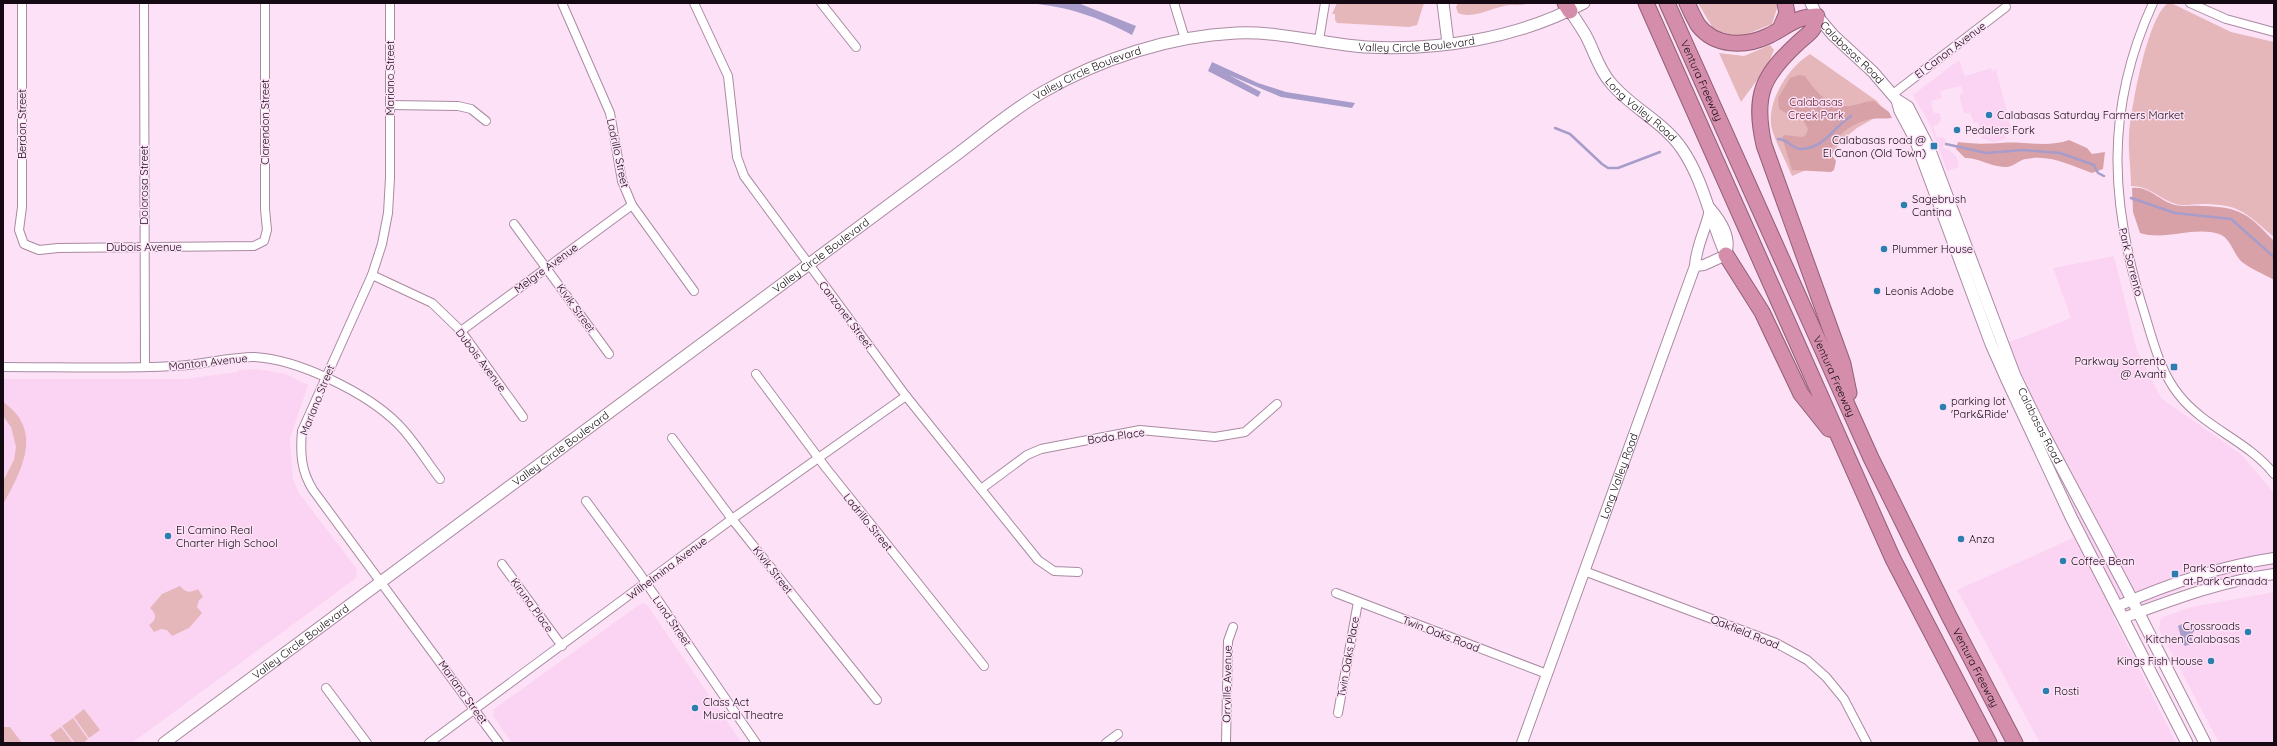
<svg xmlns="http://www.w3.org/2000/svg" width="2277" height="746" font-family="Quicksand,sans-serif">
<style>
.built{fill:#fcd4f3}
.green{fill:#e5b7bb}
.forest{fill:#d8a1a7}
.water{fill:#a79cca}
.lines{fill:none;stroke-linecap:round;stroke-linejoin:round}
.stream{stroke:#a79cca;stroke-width:2.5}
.minor-casing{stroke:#a98aa2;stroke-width:10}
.tertiary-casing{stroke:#a98aa2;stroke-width:12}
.secondary-casing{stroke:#a98aa2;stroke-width:13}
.motorway-casing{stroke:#915f76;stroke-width:17}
.minor{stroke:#fff;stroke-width:8}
.tertiary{stroke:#fff;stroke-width:10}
.secondary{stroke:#fff;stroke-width:11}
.motorway{stroke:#d48dab;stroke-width:15}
.poi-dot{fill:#2b7eaf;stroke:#fde2f7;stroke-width:1.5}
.labels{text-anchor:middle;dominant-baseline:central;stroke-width:3;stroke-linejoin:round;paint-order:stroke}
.street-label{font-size:11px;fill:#150a13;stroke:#fde2f7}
.park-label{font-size:11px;fill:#5a1826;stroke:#fde2f7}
.poi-label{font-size:11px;fill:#150a13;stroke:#fde2f7;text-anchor:start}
</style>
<rect width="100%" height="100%" fill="#fde2f7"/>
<!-- built -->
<g class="built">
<polygon points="1959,60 1965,76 1991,68 1992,71 1996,69 2012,132 2005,134 2006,139 1994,142 1982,139 1978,122 1974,123 1970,113 1966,114 1963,111 1959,95 1963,93 1961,86 1940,91 1942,98 1931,101 1934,113 1940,113 1941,119 1939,124 1933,126 1937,138 1942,137 1946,140 1943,148 1949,150 1957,157 1959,167 1947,171 1930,125 1913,95"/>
<polygon points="2114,256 2137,350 2161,398 2241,454 2274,493 2274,569 2192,585 2113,616 2176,743 2040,743 1957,590 2073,538 2049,454 1999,346 2071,318 2053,268"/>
<polygon points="257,369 286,374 308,385 290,439 293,479 299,493 357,569 356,578 132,743 3,743 3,379 184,379 238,372 238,370"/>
<polygon points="2274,592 2274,743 2219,743 2159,629 2160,621 2163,617 2191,607"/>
<polygon points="644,603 647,605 742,743 512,743 493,716 494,709 640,604"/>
</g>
<!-- green -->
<g class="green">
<polygon points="1337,3 1424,3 1417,25 1409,27 1337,23 1335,20 1335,14 1332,14"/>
<path d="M1458 3H1529C1521 6 1518 5 1510 5 1494 6 1475 20 1458 13L1456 7Z"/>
<polygon points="1698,3 1778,3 1778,5 1772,24 1740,37 1714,30"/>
<path d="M2167 4H2173L2231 32 2274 42V237C2245 213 2241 204 2201 204 2191 204 2182 207 2173 203 2157 197 2149 186 2131 186 2131 168 2128 153 2129 135 2131 109 2147 19 2167 4Z"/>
<polygon points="1770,45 1774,50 1766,68 1741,102 1719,53 1744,56"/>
<path d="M1810 54 1877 101 1885 112 1857 128 1842 140 1827 161 1792 176C1787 163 1772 136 1771 124 1768 99 1789 67 1810 54Z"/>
<path d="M3 402C45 431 21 471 3 505V481L14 460 16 447 11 427 3 416Z"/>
<path d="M180 586C186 593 189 593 198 589L203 597 199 600 197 607 202 613 189 628 172 636 167 630 161 629 154 632 149 625C157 620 157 614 150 608L162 594Z"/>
<polygon points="84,709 100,730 89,738 74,717"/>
<polygon points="73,718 88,739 83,743 75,743 62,726"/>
<polygon points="3,727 10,727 22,743 3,743"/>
<polygon points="61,727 73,743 56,743 50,735"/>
</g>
<!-- forest -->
<g class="forest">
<path d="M1799 75 1805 76C1816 92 1828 107 1850 106 1858 105 1865 101 1874 101L1889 112 1892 118C1886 119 1878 118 1871 119 1854 122 1832 136 1831 154L1836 161 1834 170 1831 172 1792 170 1782 137 1784 135 1802 137 1806 135 1808 129 1800 115 1786 113 1779 109 1778 98 1790 78Z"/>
<path d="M2069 140 2087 148 2092 154 2105 152 2103 169 2092 173C2071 166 2051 154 2026 159 2018 160 2013 168 2004 167 1989 166 1979 158 1965 158L1956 149 1958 142C1976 144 1983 144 2001 143 2024 141 2047 148 2069 140Z"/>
<path d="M2132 188C2150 186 2159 201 2175 205 2184 207 2193 205 2202 206 2241 207 2248 214 2274 241V280C2264 274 2251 269 2242 262 2233 254 2231 238 2219 234 2193 226 2166 241 2140 233L2133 212Z"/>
</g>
<!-- water -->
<g class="water">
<path d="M1028 3H1078L1136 26 1132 35C1096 16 1069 7 1028 3Z"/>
<polygon points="1212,62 1258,83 1286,92 1355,103 1352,108 1281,97 1229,75 1261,92 1258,97 1208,71"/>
<polygon points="2182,624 2186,628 2194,626 2196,629 2191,635 2193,643 2185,646 2183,644 2178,626"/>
</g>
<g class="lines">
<!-- stream -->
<g class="stream">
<polyline points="1555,128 1570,134 1602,164 1608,168 1618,168 1660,152"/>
<path d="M1778 139C1787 139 1792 148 1800 149 1825 149 1833 127 1851 116"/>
<polyline points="1946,144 1986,153 2023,150 2060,153 2094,165 2098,173 2104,176"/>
<polyline points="2131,198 2175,213 2231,219 2274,257"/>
</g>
<!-- minor casing -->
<g class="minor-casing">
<g id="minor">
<polyline points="22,3 22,207 19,230 24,244 39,250 58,248 254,246 264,241 267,230 265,209 265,3"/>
<polyline points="144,3 145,367"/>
<path d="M390 3V178L388 213 382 244 372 275 302 431C300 453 301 471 313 490L499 743"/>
<polyline points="562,3 610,113 622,181 632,205 694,291"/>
<polyline points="694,3 728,76 737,157 744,176 906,396 1038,560 1054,571 1078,572"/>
<polyline points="821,3 856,47"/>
<polyline points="1174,3 1185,39"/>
<path d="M2153 3C2104 110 2110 206 2145 315 2153 342 2161 373 2179 395 2205 428 2248 441 2274 474"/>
<polyline points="2190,3 2226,19 2274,32"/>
<polyline points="1319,40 1325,3"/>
<polyline points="1893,94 2006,7"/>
<polyline points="390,105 458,106 471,109 486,121"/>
<polyline points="514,224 609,354"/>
<polyline points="372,275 432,303 461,331 523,417"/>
<polyline points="461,331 632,205"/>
<path d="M3 367C61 367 119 369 176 366 202 365 228 357 254 357 298 359 367 393 398 424 414 440 426 461 440 479"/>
<polyline points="756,374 826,468 984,666"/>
<polyline points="672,438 732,519 877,700"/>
<polyline points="981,489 1027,455 1041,449 1140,430 1215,437 1245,432 1277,404"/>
<polyline points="586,501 640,574 756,743"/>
<polyline points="502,564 562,646"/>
<polyline points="1584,571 1776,643 1807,660 1826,677 1844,699 1867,743"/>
<polyline points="1336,593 1547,674"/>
<polyline points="326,688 367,743"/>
<polyline points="1338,713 1358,602"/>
<polyline points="429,743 732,519 906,396"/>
<polyline points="1106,743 1118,734"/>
<polyline points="1226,743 1228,641 1233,627"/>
</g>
</g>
<!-- tertiary casing -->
<g class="tertiary-casing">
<g id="tertiary">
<path d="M1695 266 1704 265 1726 255C1732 237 1721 221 1710 208"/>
<path d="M2118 606C2168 584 2220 566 2274 558"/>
<path d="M2123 618C2172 600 2222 581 2274 574"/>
<path id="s1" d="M1522 743 1695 266C1696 246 1706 229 1710 210"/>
</g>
</g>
<!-- secondary casing -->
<g class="secondary-casing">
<g id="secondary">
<polyline points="1443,3 1448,43"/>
<path id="s2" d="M1811 3 1817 16 1833 35 1873 72 1897 100 1908 107 1929 148 2015 376 2038 423 2126 588 2205 743"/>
<path id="s3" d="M1570 11C1575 18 1580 26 1585 34 1594 50 1598 68 1610 82 1631 108 1663 121 1682 149 1704 181 1710 220 1726 255"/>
<polyline points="1897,100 1900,111 1915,139 1991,344 2007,380 2071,517 2187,743"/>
<path id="s4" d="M164 743 956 155C984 134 1012 110 1043 92 1100 59 1170 36 1236 33 1280 31 1323 44 1366 47 1439 51 1519 38 1584 3"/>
</g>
</g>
<!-- motorway casing -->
<g class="motorway-casing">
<g id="motorway">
<polyline points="1565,3 1570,11"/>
<polyline points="1646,3 1893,559 1989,743"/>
<path id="s5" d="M1667 3 1871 458 1949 616 2015 743"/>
<path d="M1687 3C1690 10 1694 18 1698 25 1715 47 1745 47 1768 36 1787 27 1794 17 1817 16 1815 31 1810 32 1799 42 1762 76 1753 95 1764 145L1843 364 1849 393"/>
<polyline points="1781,27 1787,13 1785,3"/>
<polyline points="1726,255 1762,312 1801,394 1829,429"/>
</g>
</g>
<!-- minor -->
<use href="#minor" class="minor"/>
<!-- tertiary -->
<use href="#tertiary" class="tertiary"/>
<!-- secondary -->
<use href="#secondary" class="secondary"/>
<!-- motorway -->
<use href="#motorway" class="motorway"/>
</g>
<!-- markers -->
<g class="poi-dot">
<circle cx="1989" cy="115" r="4"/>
<circle cx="1957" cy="130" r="4"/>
<rect x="1930" y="142" width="8" height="8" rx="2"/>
<circle cx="1904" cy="205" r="4"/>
<circle cx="1884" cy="249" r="4"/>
<circle cx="1877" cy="291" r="4"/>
<rect x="2170" y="363" width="8" height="8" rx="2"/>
<circle cx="1943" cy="407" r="4"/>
<circle cx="168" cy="536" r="4"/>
<circle cx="1961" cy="539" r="4"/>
<circle cx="2063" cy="561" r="4"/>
<rect x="2171" y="570" width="8" height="8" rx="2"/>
<circle cx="2248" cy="632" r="4"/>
<circle cx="2211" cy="661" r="4"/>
<circle cx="2046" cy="691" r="4"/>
<circle cx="695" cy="708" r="4"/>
</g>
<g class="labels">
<!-- street labels -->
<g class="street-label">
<text stroke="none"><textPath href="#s4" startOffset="1479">Valley Circle Boulevard</textPath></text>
<text transform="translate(1950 50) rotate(-37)">El Canon Avenue</text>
<text stroke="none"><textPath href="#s2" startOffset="65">Calabasas Road</textPath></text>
<text stroke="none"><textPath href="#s4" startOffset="1142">Valley Circle Boulevard</textPath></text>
<text transform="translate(390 78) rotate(-90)">Mariano Street</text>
<text stroke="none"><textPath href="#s5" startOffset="85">Ventura Freeway</textPath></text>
<text stroke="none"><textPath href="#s3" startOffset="123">Long Valley Road</textPath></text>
<text transform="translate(265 122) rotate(-90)">Clarendon Street</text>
<text transform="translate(22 124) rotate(-90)">Berdon Street</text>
<text transform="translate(618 153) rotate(78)">Ladrillo Street</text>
<text transform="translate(144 185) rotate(-90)">Dolorosa Street</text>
<text x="144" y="247">Dubois Avenue</text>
<text stroke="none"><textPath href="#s4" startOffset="818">Valley Circle Boulevard</textPath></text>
<text transform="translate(2131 262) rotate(76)">Park Sorrento</text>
<text transform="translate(546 268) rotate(-36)">Melgre Avenue</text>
<text transform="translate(576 308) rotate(54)">Kivik Street</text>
<text transform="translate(846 315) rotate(53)">Canzonet Street</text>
<text transform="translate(481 360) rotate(53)">Dubois Avenue</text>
<text transform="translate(208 362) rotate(-6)">Manton Avenue</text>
<text stroke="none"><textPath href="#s5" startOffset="409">Ventura Freeway</textPath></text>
<text transform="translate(317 400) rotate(-68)">Mariano Street</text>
<text stroke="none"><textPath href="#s2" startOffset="489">Calabasas Road</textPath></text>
<text transform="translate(1116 436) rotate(-8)">Boda Place</text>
<text stroke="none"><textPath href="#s4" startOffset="494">Valley Circle Boulevard</textPath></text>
<text stroke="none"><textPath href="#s1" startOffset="284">Long Valley Road</textPath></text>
<text transform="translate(868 522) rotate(51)">Ladrillo Street</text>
<text transform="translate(667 568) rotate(-37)">Wilhelmina Avenue</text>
<text transform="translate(773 570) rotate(52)">Kivik Street</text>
<text transform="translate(532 605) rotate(54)">Kiruna Place</text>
<text transform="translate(672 621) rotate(55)">Lund Street</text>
<text transform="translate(1745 632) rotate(22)">Oakfield Road</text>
<text transform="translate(1441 634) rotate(21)">Twin Oaks Road</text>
<text stroke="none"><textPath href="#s4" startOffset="170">Valley Circle Boulevard</textPath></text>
<text transform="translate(1348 657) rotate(-80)">Twin Oaks Place</text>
<text stroke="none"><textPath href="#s5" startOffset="733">Ventura Freeway</textPath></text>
<text transform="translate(1227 684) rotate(-89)">Orrville Avenue</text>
<text transform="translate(463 692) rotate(54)">Mariano Street</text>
</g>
<!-- park labels -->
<g class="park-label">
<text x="1816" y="102">Calabasas<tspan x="1816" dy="13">Creek Park</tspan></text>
</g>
<!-- poi labels -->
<g class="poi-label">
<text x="1997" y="115">Calabasas Saturday Farmers Market</text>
<text x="1965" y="130">Pedalers Fork</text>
<text x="1926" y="140" text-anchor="end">Calabasas road @<tspan x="1926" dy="13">El Canon (Old Town)</tspan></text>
<text x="1912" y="199">Sagebrush<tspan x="1912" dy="13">Cantina</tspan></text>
<text x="1892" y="249">Plummer House</text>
<text x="1885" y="291">Leonis Adobe</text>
<text x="2166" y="361" text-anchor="end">Parkway Sorrento<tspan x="2166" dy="13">@ Avanti</tspan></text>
<text x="1951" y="401">parking lot<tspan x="1951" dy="13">'Park&amp;Ride'</tspan></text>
<text x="176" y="530">El Camino Real<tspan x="176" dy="13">Charter High School</tspan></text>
<text x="1969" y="539">Anza</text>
<text x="2071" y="561">Coffee Bean</text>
<text x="2183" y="568">Park Sorrento<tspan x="2183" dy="13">at Park Granada</tspan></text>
<text x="2240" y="626" text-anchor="end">Crossroads<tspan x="2240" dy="13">Kitchen Calabasas</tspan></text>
<text x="2203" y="661" text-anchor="end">Kings Fish House</text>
<text x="2054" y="691">Rosti</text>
<text x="703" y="702">Class Act<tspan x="703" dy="13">Musical Theatre</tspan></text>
</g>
</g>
<!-- border -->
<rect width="2277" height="746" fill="none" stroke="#150a13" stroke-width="8"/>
</svg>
